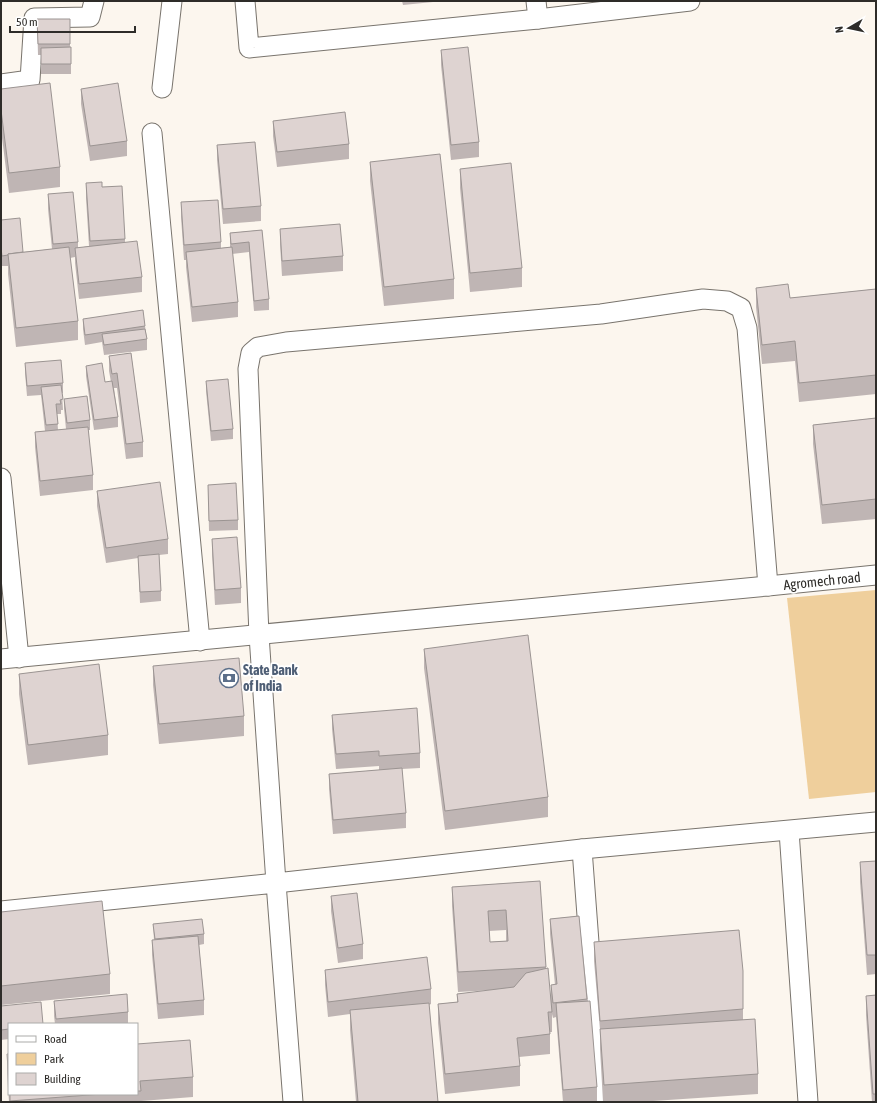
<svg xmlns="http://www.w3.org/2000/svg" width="877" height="1103" font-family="'Asap Condensed',sans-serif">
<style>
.green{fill:#efcf9c}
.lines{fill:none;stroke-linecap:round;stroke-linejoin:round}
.minor-casing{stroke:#79746d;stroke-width:21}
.minor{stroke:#fff;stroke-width:19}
.wall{fill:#bfb5b4;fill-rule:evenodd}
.building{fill:#ded3d1;stroke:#9b9492;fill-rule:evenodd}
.labels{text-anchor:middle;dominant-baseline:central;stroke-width:3.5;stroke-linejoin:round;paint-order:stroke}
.street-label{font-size:14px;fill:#2e2c29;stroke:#fff}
.service-label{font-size:14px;font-weight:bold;fill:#4e5e75;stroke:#fff;text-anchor:start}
</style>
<rect width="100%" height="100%" fill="#fcf6ee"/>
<!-- green -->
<polygon class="green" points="876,590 876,792 809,799 787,598"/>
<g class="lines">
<!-- minor casing -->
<g class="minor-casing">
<g id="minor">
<polyline points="245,1 249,48 538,19 690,1"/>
<polyline points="536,1 538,19"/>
<polyline points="1,84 30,80 34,18 90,17 94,1"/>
<polyline points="162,88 172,1"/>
<polyline points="152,133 200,641"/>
<polyline points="1,478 19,658"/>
<polyline points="768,586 747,328 741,308 727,301 703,299 601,314 286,342 258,347 251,353 248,369 259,635 276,883 582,849 876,822"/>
<polyline points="1,659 768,586 876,575"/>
<polyline points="789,831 808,1102"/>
<polyline points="582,849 601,1102"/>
<polyline points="1,911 276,883 293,1102"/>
</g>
</g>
<!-- minor -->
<use href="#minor" class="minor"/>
</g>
<!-- wall -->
<g class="wall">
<polygon points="402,1 443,1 403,5"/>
<polygon points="37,19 70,19 70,47 71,47 71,74 41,74 41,55 38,55"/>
<polygon points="441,50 479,142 479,157 451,160 441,65"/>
<polygon points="1,89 60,167 60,187 9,193 1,130"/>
<polygon points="81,89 127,141 127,156 90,161 81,104"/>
<polygon points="273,121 349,144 349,159 277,167 273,136"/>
<polygon points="217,145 261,206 261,221 223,224 217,160"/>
<polygon points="370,162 454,279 454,299 384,306 370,181"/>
<polygon points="460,169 522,268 522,287 470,292 460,188"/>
<polygon points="86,183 102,187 125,239 125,242 142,277 142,292 79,299 75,263 75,257 70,258 78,321 78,340 16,347 8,274 8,266 2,266 1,258 1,220 23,252 52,249 48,209 48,194 78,242 78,248 89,246 86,198"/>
<polygon points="181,202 221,242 221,248 230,247 230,233 262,230 269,299 269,310 254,311 249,252 232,254 238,302 238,317 192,322 186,267 186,260 184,260 181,217"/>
<polygon points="280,229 343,256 343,271 282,276 280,244"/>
<polygon points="756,288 790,298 876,289 876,394 799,402 795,361 762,364 756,307"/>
<polygon points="83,319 145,326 147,339 147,350 104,355 102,342 85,345 83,329"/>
<polygon points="131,353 143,442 143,457 126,459 117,388 114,388 118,417 118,427 94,430 86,376 86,366 105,382 111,382 109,371 109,356"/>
<polygon points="25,363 63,383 63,393 62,393 63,410 61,410 61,414 57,414 58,430 66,429 64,409 64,399 90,420 90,430 88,430 93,475 93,490 40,496 35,447 35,432 45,431 41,395 27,396 25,373"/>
<polygon points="206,381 233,429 233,439 211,441 206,391"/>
<polygon points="876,418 876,519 822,524 813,444 813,425"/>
<polygon points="208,485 238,520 238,530 209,531"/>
<polygon points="97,491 168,539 168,554 159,555 161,591 161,601 140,603 138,558 106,563 97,506"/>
<polygon points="212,539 241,588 241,603 215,605 212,554"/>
<polygon points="424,649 548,797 548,817 445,830 424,668"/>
<polygon points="153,666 244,716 244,736 159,744 153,685"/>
<polygon points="19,674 108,735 108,755 28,765 19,694"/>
<polygon points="332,715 420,753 420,768 402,769 406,813 406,828 333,834 329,789 329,774 379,770 379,766 336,769 332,729"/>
<polygon points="876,861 876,974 867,975 860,882 860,862"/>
<path d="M540 881 546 969 551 999V985H555L550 934V919L579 916 597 1087V1102H563L556 1017 553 1018 552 1014V1032H550V1054L519 1057 520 1066V1086L445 1094 438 1023V1004L457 1002V994L493 990 458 992 452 906V887ZM506 930V941L490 942 489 931Z"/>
<polygon points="331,896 363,944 363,959 338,963 331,911"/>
<polygon points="1,912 110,974 110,994 1,1005"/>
<polygon points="153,924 204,934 204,944 199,945 204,1000 204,1015 158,1019 152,955 152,940 154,940"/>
<polygon points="594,942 743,971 743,1020 758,1074 758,1094 638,1102 603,1102 600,1049 600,1030 594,961"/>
<polygon points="325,970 431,989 431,1004 429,1005 438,1102 356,1102 350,1030 350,1014 328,1017 325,985"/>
<polygon points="876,995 876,1102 872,1102 866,1015 866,996"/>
<polygon points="54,1001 128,1012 128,1024 55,1024 54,1016"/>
<polygon points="1,1006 9,1024 9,1039 1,1040"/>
<polygon points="137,1044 193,1077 193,1097 141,1101 141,1102 9,1102 7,1074 7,1054 9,1054 9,1094 137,1094"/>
</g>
<!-- building -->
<g class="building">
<polygon points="37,19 70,19 70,44 38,44"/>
<polygon points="71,47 71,64 41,64 41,48"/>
<polygon points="468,47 479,142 451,145 441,50"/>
<polygon points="50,83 60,167 9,173 1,110 1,89"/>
<polygon points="118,83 127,141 90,146 81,89"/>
<polygon points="345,112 349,144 277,152 273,121"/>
<polygon points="255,142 261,206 223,209 217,145"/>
<polygon points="440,154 454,279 384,287 370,162"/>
<polygon points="511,163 522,268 470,273 460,169"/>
<polygon points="102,182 102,187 122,186 125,239 90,241 86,183"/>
<polygon points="73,192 78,242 53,244 48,194"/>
<polygon points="218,200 221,242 184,245 181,202"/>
<polygon points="20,218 23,252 8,254 8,255 2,256 1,248 1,220"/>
<polygon points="340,224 343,256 282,261 280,229"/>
<polygon points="262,230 269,299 254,301 249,242 231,244 230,233"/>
<polygon points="137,241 142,277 79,284 75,248"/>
<polygon points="69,247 78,321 16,328 8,254"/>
<polygon points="232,247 238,302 192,307 186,252"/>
<polygon points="788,284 790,298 876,289 876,375 799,383 795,341 762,345 756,288"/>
<polygon points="143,310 145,326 85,335 83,319"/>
<polygon points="145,329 147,339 104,345 102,334"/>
<polygon points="131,353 143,442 126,444 117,373 112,374 109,356"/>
<polygon points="61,360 63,383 27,386 25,363"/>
<polygon points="102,363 105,382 112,381 118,417 94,420 86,366"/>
<polygon points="228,379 233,429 211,431 206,381"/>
<polygon points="61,385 63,399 60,400 61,404 56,404 58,424 46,425 41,387"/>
<polygon points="87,396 90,420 67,423 64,399"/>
<polygon points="876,418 876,499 822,505 813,425"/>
<polygon points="88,427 93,475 40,481 35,432"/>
<polygon points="160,482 168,539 106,548 97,491"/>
<polygon points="236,483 238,520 209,521 208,485"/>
<polygon points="237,537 241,588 215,590 212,539"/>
<polygon points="159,554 161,591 140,592 138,556"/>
<polygon points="528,635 548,797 445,811 424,649"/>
<polygon points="239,658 244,716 159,724 153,666"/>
<polygon points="99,664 108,735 28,745 19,674"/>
<polygon points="417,708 420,753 379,756 379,751 336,754 332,715"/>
<polygon points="402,768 406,813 333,820 329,774"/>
<polygon points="876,861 876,955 867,955 860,862"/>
<path d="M540 881 546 967 458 972 452 887ZM506 910 508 941 490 942 488 911Z"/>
<polygon points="357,893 363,944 338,948 331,896"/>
<polygon points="102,901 110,974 1,986 1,912"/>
<polygon points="579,916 587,999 553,1003 551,985 557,984 550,919"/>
<polygon points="202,919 204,934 155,939 153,924"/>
<polygon points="739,930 743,971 743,1009 600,1021 594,942"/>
<polygon points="198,936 204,1000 158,1004 152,940"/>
<polygon points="427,957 431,989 328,1002 325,970"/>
<polygon points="548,968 552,1012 548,1012 550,1034 517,1038 520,1066 445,1074 438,1004 458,1002 457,994 514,987 526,973"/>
<polygon points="127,994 128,1012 56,1019 54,1001"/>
<polygon points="876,995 876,1094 873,1094 866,996"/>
<polygon points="590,1001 597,1087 563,1090 556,1003"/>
<polygon points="41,1002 43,1024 9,1024 9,1029 1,1030 1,1006"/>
<polygon points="429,1003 438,1102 358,1102 350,1010"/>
<polygon points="755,1019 758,1074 604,1085 600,1029"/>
<polygon points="190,1040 193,1077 140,1081 141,1091 137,1091 137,1044"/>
<polygon points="7,1054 9,1054 9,1082"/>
<polygon points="10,1094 102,1094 10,1101"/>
</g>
<!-- icons -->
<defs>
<g id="bank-ring" transform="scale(1)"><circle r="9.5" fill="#fff" stroke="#5c6f8a" stroke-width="1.5"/><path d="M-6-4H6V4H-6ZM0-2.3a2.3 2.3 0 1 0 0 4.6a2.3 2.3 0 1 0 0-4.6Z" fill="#5c6f8a"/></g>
</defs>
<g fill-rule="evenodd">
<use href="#bank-ring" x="229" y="678"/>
</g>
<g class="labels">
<!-- street labels -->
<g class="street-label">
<text transform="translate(822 581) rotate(-6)">Agromech road</text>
</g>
<!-- service labels -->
<g class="service-label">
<text x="243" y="670">State Bank<tspan x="243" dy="16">of India</tspan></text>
</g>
</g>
<!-- border -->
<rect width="877" height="1103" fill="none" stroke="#2e2c29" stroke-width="4"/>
<!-- legend -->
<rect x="8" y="1023" width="130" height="72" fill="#ffffff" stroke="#ababa9"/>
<rect x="16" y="1036" width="20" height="6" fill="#ffffff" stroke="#ababa9"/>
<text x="44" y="1043" font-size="12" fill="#2e2c29">Road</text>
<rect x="16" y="1053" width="20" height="12" fill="#efcf9c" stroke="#ababa9"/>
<text x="44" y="1063" font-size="12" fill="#2e2c29">Park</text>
<rect x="16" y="1073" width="20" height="12" fill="#ded3d1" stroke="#ababa9"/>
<text x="44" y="1083" font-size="12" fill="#2e2c29">Building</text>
<!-- north arrow -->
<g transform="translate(849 28) rotate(261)" stroke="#ffffff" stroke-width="3" paint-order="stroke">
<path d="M0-3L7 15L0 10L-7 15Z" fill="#2e2c29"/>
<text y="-6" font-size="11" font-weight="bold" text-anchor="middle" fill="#2e2c29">N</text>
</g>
<!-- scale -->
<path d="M10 26v6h125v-6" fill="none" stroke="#2e2c29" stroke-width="2"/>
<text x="16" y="26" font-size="12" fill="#2e2c29" stroke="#ffffff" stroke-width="3" paint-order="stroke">50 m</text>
</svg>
